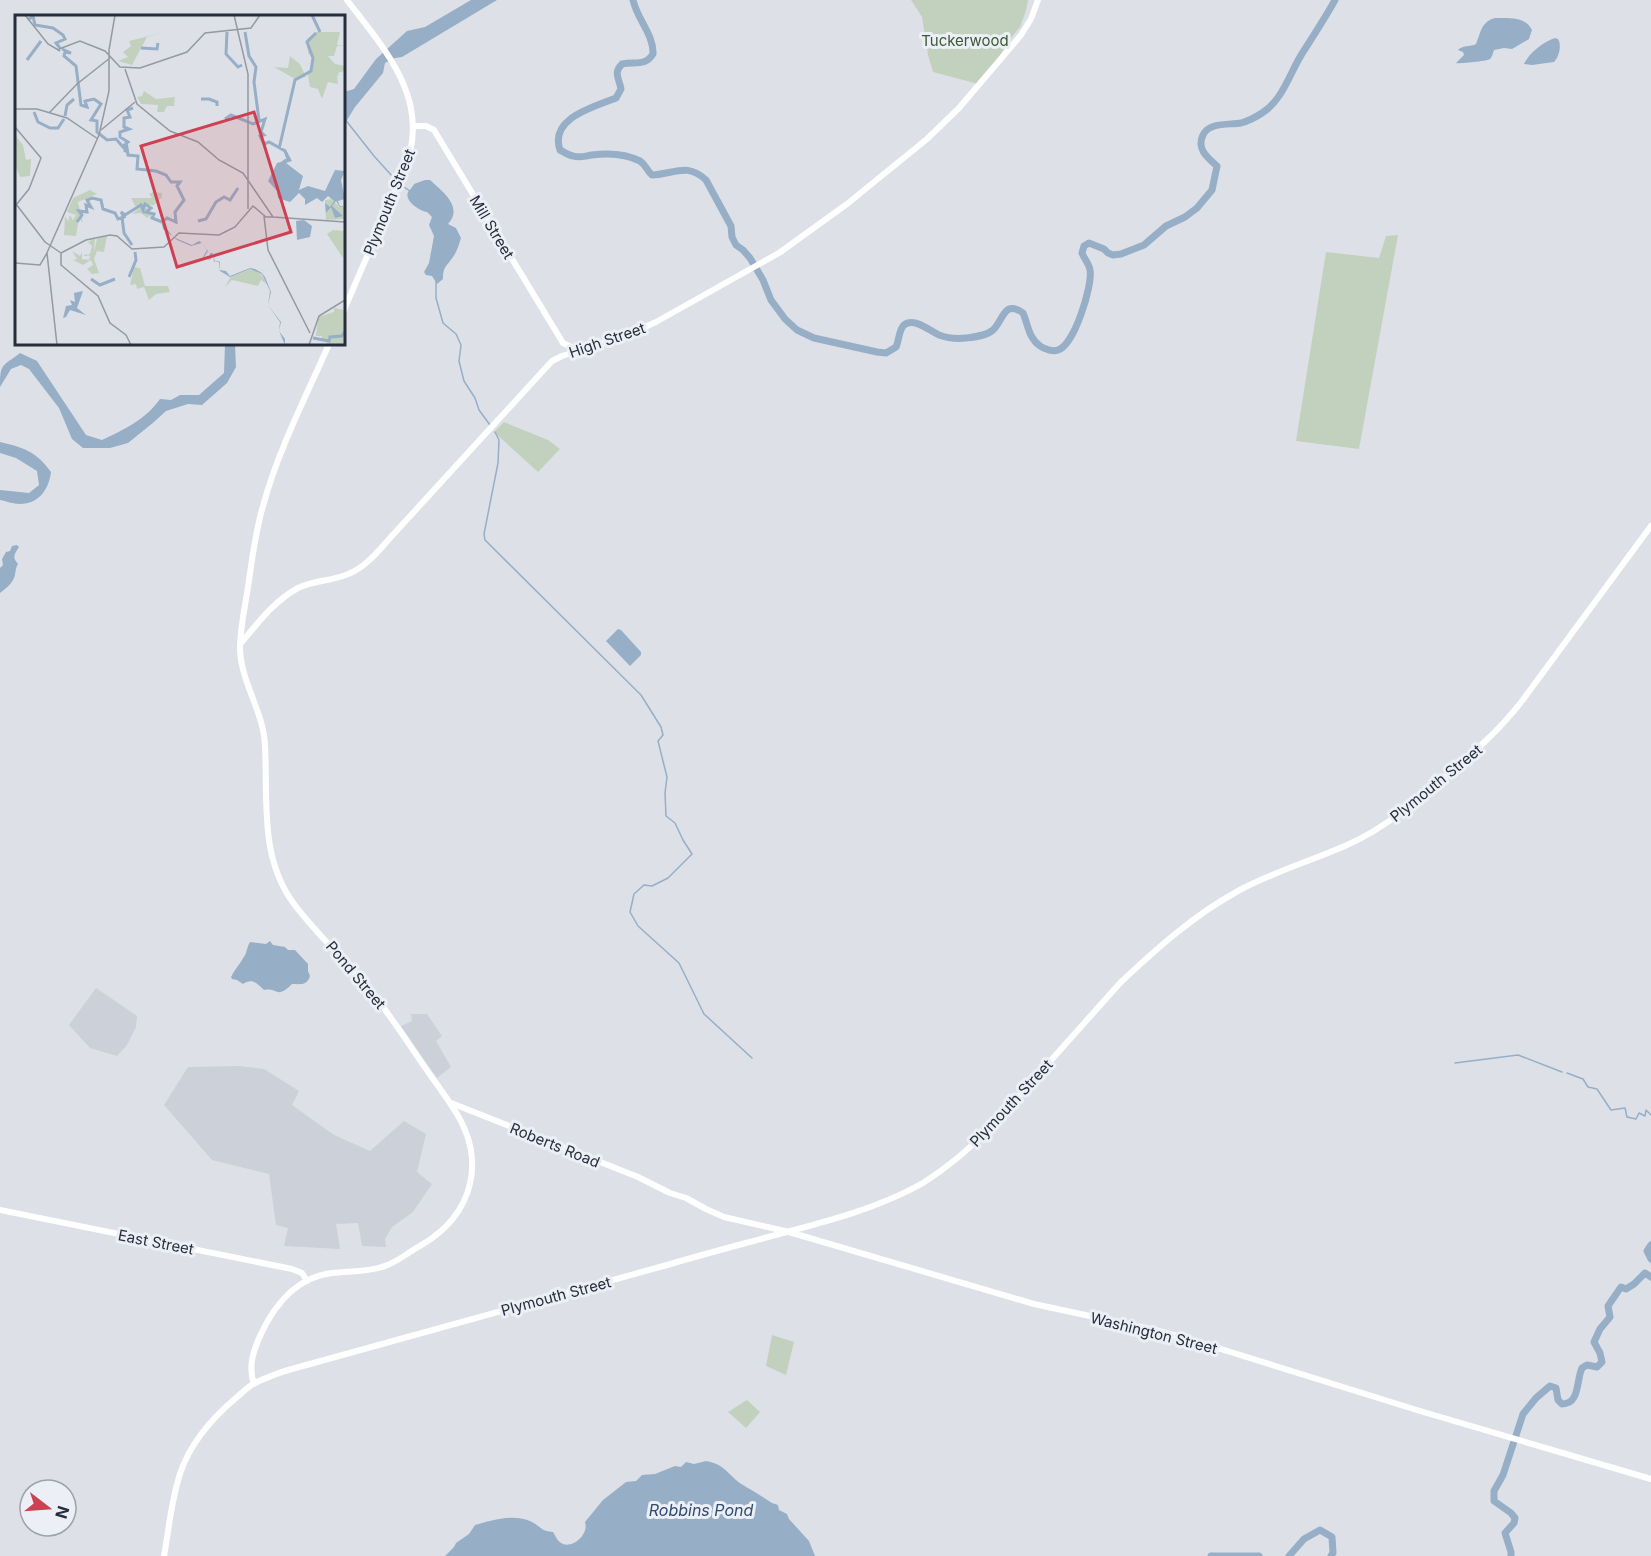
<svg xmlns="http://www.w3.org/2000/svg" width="1651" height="1556" font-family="Inter,sans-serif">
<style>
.built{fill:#cbd0d9}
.green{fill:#c2d1be}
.water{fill:#97aec7}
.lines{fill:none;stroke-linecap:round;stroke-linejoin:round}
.stream{stroke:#97aec7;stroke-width:1.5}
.river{stroke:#97aec7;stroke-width:7}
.secondary{stroke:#fff;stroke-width:6}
.labels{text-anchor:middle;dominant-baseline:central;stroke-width:6;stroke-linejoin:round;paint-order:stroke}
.park-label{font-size:15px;fill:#3a5934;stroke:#eceff5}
.street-label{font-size:15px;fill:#262e3d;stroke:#eceff5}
.water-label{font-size:16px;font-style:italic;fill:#314c71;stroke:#eceff5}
.inset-river{fill:none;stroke:#97aec7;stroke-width:3}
.inset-road{fill:none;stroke:#9499a3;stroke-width:1.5}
.view{fill:#ce4052;fill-opacity:0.15;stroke:#ce4052;stroke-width:3}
.inset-edge{fill:none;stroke:#262e3d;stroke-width:3}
</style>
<rect width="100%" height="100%" fill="#dde1e7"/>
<!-- built -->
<g class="built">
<polygon points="96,988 137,1016 136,1027 127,1045 117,1056 90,1048 69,1025"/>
<polygon points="411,1014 427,1014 442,1036 436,1041 451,1067 437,1078 401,1026 412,1021"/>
<polygon points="239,1066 264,1069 299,1091 292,1105 334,1135 370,1151 404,1121 426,1134 417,1172 432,1184 413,1212 392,1227 385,1239 386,1247 362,1246 358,1223 336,1224 340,1249 284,1246 288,1228 276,1225 269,1174 212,1160 164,1105 188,1067"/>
</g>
<!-- green -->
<g class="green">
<polygon points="911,0 1028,0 1026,11 1020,27 1006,44 995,66 982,85 933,72 928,55 922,17"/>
<polygon points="1398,235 1359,449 1296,441 1326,252 1379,258 1386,236"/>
<polygon points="504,422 548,440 560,449 538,472 494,432"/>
<polygon points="772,1335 794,1342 786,1375 766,1366"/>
<polygon points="747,1400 760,1412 746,1428 728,1412"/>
</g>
<!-- water -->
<g class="water">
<polygon points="471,0 497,0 402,57 395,58 385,63 383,73 355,107 344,125 344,92 354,89 376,59 407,31 425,27"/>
<path d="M1495 18C1509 18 1525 16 1532 30L1529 39 1512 49 1504 48 1494 50C1493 53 1492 57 1490 59 1488 61 1459 64 1456 63L1464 55 1463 52 1458 50C1462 45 1470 47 1476 44 1481 32 1481 22 1495 18Z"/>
<path d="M1555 38 1558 39C1562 45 1559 57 1554 62L1532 65 1524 64C1529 53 1543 42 1555 38Z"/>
<path d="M425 180H430C442 191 464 207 448 224L456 228 461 238C459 244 457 252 453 257 447 266 443 266 443 279L437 284 432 276 426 275 424 272 429 263 434 236 429 225 432 217 427 212C420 211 404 201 408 192 410 189 413 187 414 184Z"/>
<path d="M225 344H235L236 367 227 383 202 405 188 404 166 411 154 422 128 443 110 448H83L72 439 59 408 29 369 21 365 11 369 0 387C0 363 2 367 20 353L37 361 86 435 102 440C125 429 145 420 160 399L171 400 180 395H199L224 373Z"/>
<path d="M0 442C23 447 37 452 51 472 49 489 39 504 20 504 13 504 6 501 0 500V490L29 493 39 485 37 471 16 458 0 453Z"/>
<path d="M17 545 19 547C14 555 12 557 18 564 15 569 16 573 14 578 11 585 5 589 0 593V568L3 565 2 559 6 552 10 551 12 546Z"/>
<polygon points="618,629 621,630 641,652 641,655 630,666 606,641"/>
<path d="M270 941 273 945 285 947 288 950H295L308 964V971L310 976C307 986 300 984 292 984 276 1000 278 987 264 990 257 983 252 978 243 984L237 980 232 979 231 977C235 969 243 960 246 953 247 949 248 945 250 942L266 944Z"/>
<path d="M706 1461C727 1465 727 1475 743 1485 753 1491 762 1496 772 1503L778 1505 779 1510 787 1514 789 1519 809 1541 815 1556H445L454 1547 456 1543 469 1534 475 1525C492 1520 515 1513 532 1522 541 1527 541 1531 553 1532 556 1537 558 1542 563 1544 574 1548 589 1534 585 1522L603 1500 626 1482 636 1481 642 1475 655 1474 675 1466 681 1467 686 1462 694 1464Z"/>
</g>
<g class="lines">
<!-- stream -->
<g class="stream">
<polyline points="344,118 374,156 393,177"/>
<polyline points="404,187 410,191"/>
<polyline points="436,282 436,298 443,323 456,334 461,345 459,361 464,381 475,398 479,410 490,425"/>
<polyline points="495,432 499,440 498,463 484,534 485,540 641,695 661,727 663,735 658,741 667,777 665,793 666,816 675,823 683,840 692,854 668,878 652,886 644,885 634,894 630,912 638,926 679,963 704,1014 752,1058"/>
<polyline points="1455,1063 1518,1055 1562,1072"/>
<polyline points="1567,1073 1583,1079 1588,1087 1597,1089 1611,1110 1625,1108 1627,1117 1636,1119 1639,1113 1645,1116 1646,1110 1651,1115"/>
</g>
<!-- river -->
<g class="river">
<path d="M633 0C637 19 654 35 653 54 645 67 634 61 622 64 613 73 619 78 621 89L616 98C594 107 549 118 560 150 564 152 568 155 573 156 580 158 585 156 592 155 607 153 626 154 640 161 646 165 647 171 652 175 675 174 687 162 706 180L731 226 732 237 736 245 743 250 750 258 763 280 771 300 785 319 797 330 814 338 877 352 886 353 896 347C899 341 899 329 904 325 914 317 930 331 939 335 947 338 957 339 966 338 975 337 986 336 993 330 1003 321 1004 299 1023 313 1028 324 1028 337 1040 346 1044 349 1053 352 1058 350 1074 346 1093 285 1090 270 1089 263 1084 259 1082 253L1084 246 1089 243 1104 249 1108 253 1113 255 1121 254 1144 245 1166 226 1185 217 1197 208 1212 190 1217 166C1208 158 1196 149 1203 135 1209 122 1229 125 1241 123 1248 121 1256 117 1262 113 1283 100 1290 72 1303 52 1314 35 1325 18 1335 0"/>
<polyline points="1651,1245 1647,1251 1651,1259"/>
<polyline points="1211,1556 1259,1556"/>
<polyline points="1289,1556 1304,1539 1320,1530 1332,1537 1333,1553 1331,1556"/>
<path d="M1511 1556V1552L1505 1533 1514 1523 1515 1518 1511 1513 1494 1501V1491L1503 1475 1523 1414 1536 1398 1550 1386 1556 1388 1558 1400 1562 1404C1580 1404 1576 1381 1582 1368L1587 1365 1597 1367 1602 1362 1600 1353 1594 1342 1600 1329 1610 1317 1608 1306 1621 1287 1626 1289 1634 1284 1645 1273 1651 1277"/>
</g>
<!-- secondary -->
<g class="secondary">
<polyline points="413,126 426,126 434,130 563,343 577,350"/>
<path d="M344 310 405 168C432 100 385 50 347 0"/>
<path d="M241 643C258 623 274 601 298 588 312 581 328 581 343 576 363 570 377 553 390 538L552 361 562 356 625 336 656 322 779 253 847 204 927 139 959 108 1021 35 1031 19 1038 0"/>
<polyline points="451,1103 638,1177 670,1193 686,1198 706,1209 724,1217 789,1232 1034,1304 1155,1330 1195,1341 1420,1411 1651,1479"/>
<polyline points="0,1210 292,1269 302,1273 307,1281"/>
<path d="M254 1384C248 1366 253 1352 260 1336 274 1305 297 1277 332 1273 349 1271 366 1272 382 1267 393 1264 401 1258 410 1252 419 1246 428 1242 436 1235 460 1217 474 1189 472 1159 470 1126 449 1102 431 1076 409 1045 389 1012 365 984 342 957 315 932 294 904 259 857 268 800 265 746 264 712 241 683 240 649 240 629 245 607 248 587 252 560 255 533 263 506 278 450 306 397 329 344"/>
<path d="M164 1556C169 1529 171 1501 180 1474 190 1443 212 1418 237 1397 243 1392 249 1386 255 1383 269 1376 284 1371 299 1367 422 1333 545 1300 667 1265 701 1255 735 1246 768 1237 821 1223 875 1210 923 1183 950 1166 974 1145 996 1122L1120 983C1156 949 1194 915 1238 891 1273 872 1311 861 1347 845 1383 829 1412 805 1441 780 1470 756 1499 731 1522 701L1651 526"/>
</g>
</g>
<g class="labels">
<!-- park labels -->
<g class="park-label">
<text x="965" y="40">Tuckerwood</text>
</g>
<!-- street labels -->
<g class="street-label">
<text transform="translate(389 202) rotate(-68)">Plymouth Street</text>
<text transform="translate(492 227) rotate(59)">Mill Street</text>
<text transform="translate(607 340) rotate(-19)">High Street</text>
<text transform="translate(1436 783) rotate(-39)">Plymouth Street</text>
<text transform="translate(356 975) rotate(50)">Pond Street</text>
<text transform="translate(1011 1103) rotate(-47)">Plymouth Street</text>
<text transform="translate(555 1145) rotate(22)">Roberts Road</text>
<text transform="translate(156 1242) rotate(11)">East Street</text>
<text transform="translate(556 1296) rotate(-15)">Plymouth Street</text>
<text transform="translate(1154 1333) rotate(14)">Washington Street</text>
</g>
<!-- water labels -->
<g class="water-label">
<text x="701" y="1510">Robbins Pond</text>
</g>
</g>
<!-- overview -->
<g transform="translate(15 15)">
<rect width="330" height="330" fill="#dde1e7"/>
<path d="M150 17 132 22 117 50 103 46 113 42 108 37 116 31 114 26ZM301 17H325L322 30 330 31H322L319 41H313L320 49 330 51 329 56 323 58 324 61 318 60 322 61 323 69 313 67 307 84 303 74 295 72 293 61 298 43 293 38 292 24ZM275 41 285 49 291 62 280 64 259 52 273 53ZM129 76 141 84 160 82 159 91H152L149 97H142L143 90 126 89 122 82 127 81ZM0 120 8 130 11 145 16 144 15 161 5 162 0 150ZM75 175 82 179 63 187 68 208 64 203 61 221 49 220 50 201 53 206 55 200 58 205 61 200 52 197 58 183ZM138 177 147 178V182L139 190H129L137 200 132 203 126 198 117 199 126 192 120 191 116 183H137L134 179ZM316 184 325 192 330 191V204L311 205 310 185ZM318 215 330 216 328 243 312 219ZM92 221 89 237 82 236 79 244 84 258 77 259 72 254 78 250 76 245 68 250 58 245 62 244 57 236 65 241 67 237V244L74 245 75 241 73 240 72 241H70L68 240 75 239 77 231 73 227 80 223 79 237 82 224ZM119 252 125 253 130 271H153L155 277 141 279 134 285 129 272 122 274 121 269 115 270ZM236 254 246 259 253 270 246 265 243 271 217 265 210 272 216 261ZM319 293 330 295V330H312L311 324 307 327V321H301L303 302 319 297Z" fill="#c2d1be"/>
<path d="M270 133 277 146 271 148 288 161 284 175 293 171 310 176 320 155 330 156 326 165 330 184 323 186 325 191H330L325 192 321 186 317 191 328 201 320 203 316 192 311 198 310 188 315 192 319 186 313 181 307 187 302 183 290 190V184L284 178 275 187 263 183 262 176 253 166 262 148 272 145ZM289 205 297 211 295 222 282 225 281 206ZM146 206 158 222 177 230 184 226 187 228 193 236 189 242 195 244V238H198L200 247 203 246 205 247V255L211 256 215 261 235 253 240 254 247 258 250 262 256 277 253 290 266 307 264 316 270 324V330L264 316 265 307 253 290 255 276 247 259 235 254 215 262 205 256 204 247H199L198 238 195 245 188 242 192 235 187 228 176 231 162 225 148 214ZM68 276 62 293 71 300 55 295 51 302 48 303 51 291 57 290 55 285 60 287 59 278Z" fill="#97aec7"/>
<path class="inset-river" d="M297 0 305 17M13 5 18 1 20 10 38 13 48 20 50 24 41 28 45 33M212 17 211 39 223 52 227 50M230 17 234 41 241 52 239 67 244 105M126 33 142 34 143 28M47 34 56 38 50 37 49 41 61 51 66 90 72 92 70 86 79 84 86 89 76 105 82 106V117L92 125 101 124 108 132 110 129M12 45 26 26M186 84H194L202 87V91M19 97 23 107 35 113H43L49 104M50 101 52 90 59 84M210 104 216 100 238 109 250 104 246 117 249 120 245 121 249 129 254 127 270 136 273 144 268 147M110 129V137L112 133 113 140 123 141 122 154 141 156 151 160 156 167H165L162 171 169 185 160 197 161 207 152 203 147 207M110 129 113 127 105 122V117L114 114 109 112V103L115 102 112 95 118 93M264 134 280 65 296 56 298 43 292 27 301 18M107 202 109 218 117 230M183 206 191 204 201 187 209 182 215 185 223 173M62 207 67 200 64 196 72 197 71 190 76 192 72 185 77 183 86 185 88 194 100 198 103 204 109 202 106 197 110 200 126 190 128 195 130 189 136 193 131 197 139 199 137 203 147 207M114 262 121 245 120 237M76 264 85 270 100 264M298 323 314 326 315 322 327 321 330 316"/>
<path class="inset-road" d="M10 0 33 29 45 36M219 0 233 59V194M44 34 65 26 90 36 105 52 125 53 172 37 190 18 236 13 245 0M110 54 122 89 155 116 183 127 204 145 228 158 258 202 330 207M0 94H22L52 103 83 124M34 98 62 69 95 43M0 112 26 143 14 174 1 190M86 115 120 87M1 189 30 227 46 238M249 201 253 235 295 318M32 238 42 330M46 238 71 225 95 220 102 221 117 234 149 232 164 218 204 220 220 212 238 191 251 202H258M46 238V250L83 281 95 308 111 320 116 330M31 240 84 120 94 76V35L100 0M0 248 25 250 32 238M294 330 304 301 330 285"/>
<path class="view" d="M239 97 276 217 162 252 126 131Z"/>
<rect width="330" height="330" class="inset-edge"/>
</g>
<!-- north arrow -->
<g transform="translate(48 1508) rotate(107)"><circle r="28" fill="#eceff5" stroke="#9da2ab" stroke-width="1.5"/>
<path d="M0-4.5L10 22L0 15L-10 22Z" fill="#ce4052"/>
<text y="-9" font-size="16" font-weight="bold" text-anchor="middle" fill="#262e3d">N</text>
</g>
</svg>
